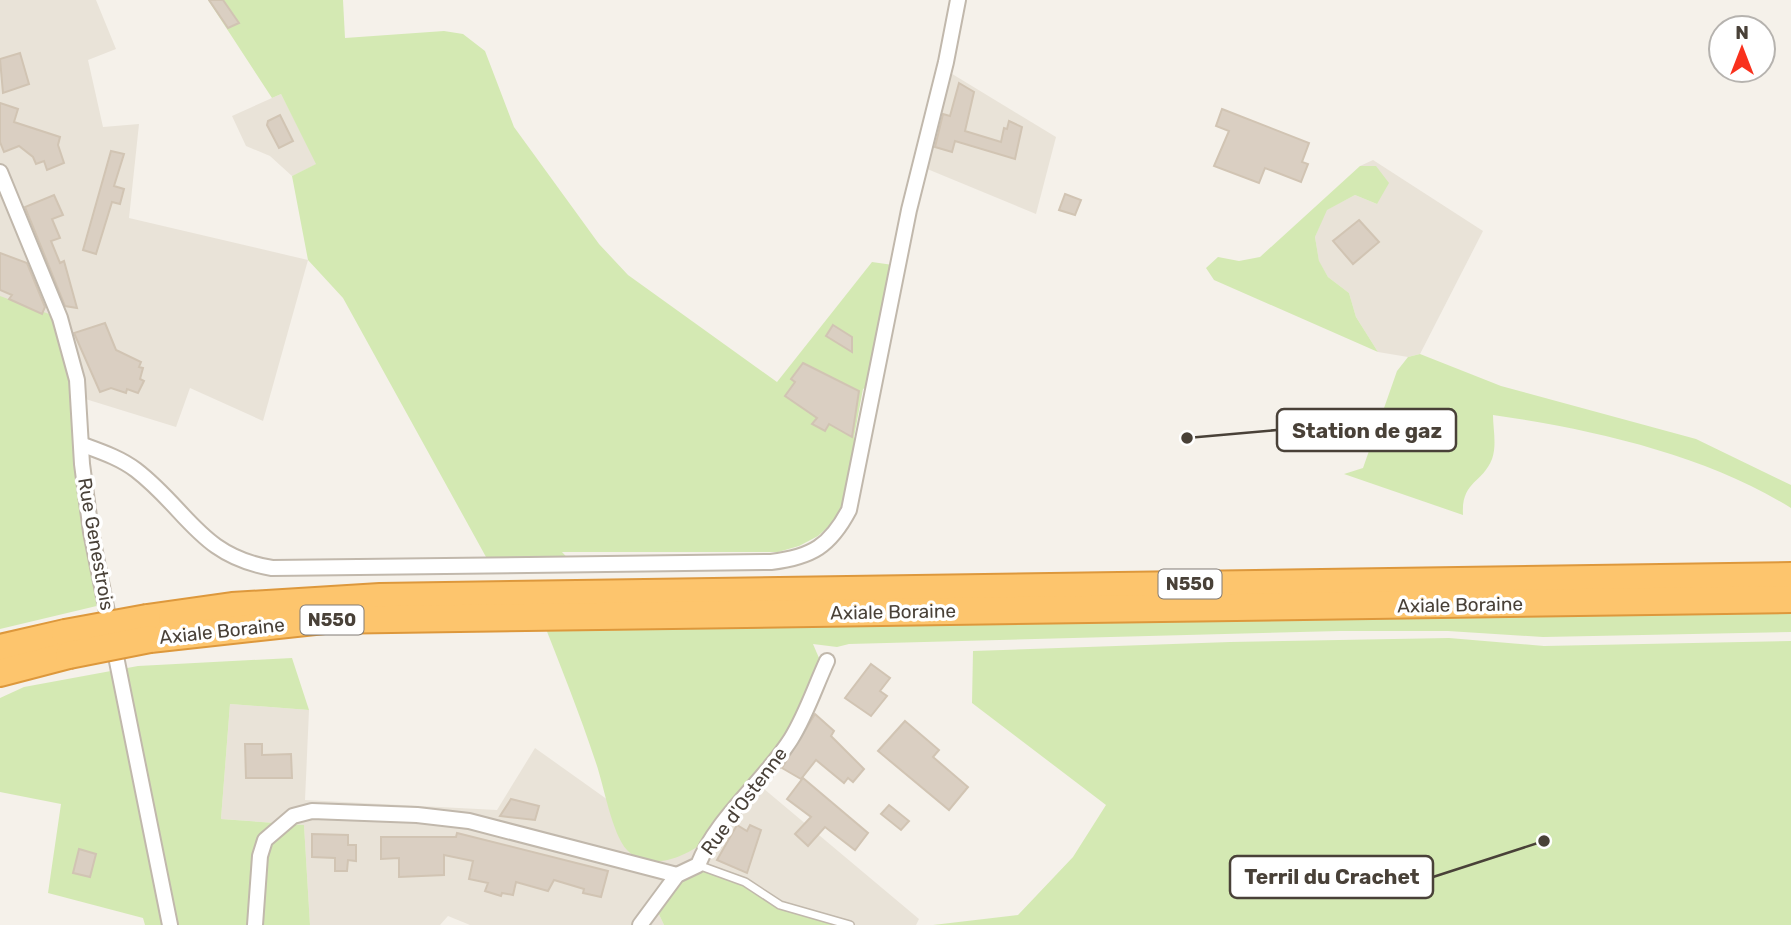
<svg xmlns="http://www.w3.org/2000/svg" width="1791" height="925" font-family="Rubik,sans-serif">
<style>
.residential{fill:#e9e3d8}
.green{fill:#d4e9b3}
.building{fill:#dacfc2;stroke:#d1c4b3;stroke-width:2}
.lines{fill:none;stroke-linecap:round;stroke-linejoin:round}
.lane-casing{stroke:#c1b8ac;stroke-width:10}
.street-casing{stroke:#c1b8ac;stroke-width:18}
.highway-casing{stroke:#dd983c;stroke-width:30}
.lane{stroke:#fff;stroke-width:7}
.street{stroke:#fff;stroke-width:14}
.highway{stroke:#fdc56d;stroke-width:26}
.highway-bridge-casing{stroke:#dd983c;stroke-width:30;stroke-linecap:butt}
.highway-bridge{stroke:#fdc56d;stroke-width:26}
.labels{text-anchor:middle;dominant-baseline:central;stroke-width:7;stroke-linejoin:round;paint-order:stroke}
.shield{fill:#fff;stroke:#807a74;stroke-width:2}
.shield-label{font-size:18px;font-weight:bold;fill:#494138}
.street-label{font-size:19px;fill:#494138;stroke:#fff}
.leader{fill:none;stroke:#494138;stroke-width:2.5}
.callout-dot{fill:#494138;stroke:#fff;stroke-width:2.5}
.callout{fill:#fff;stroke:#494138;stroke-width:2.5}
.callout-label{font-size:21px;text-anchor:middle;font-weight:bold;fill:#494138}
</style>
<rect width="100%" height="100%" fill="#f5f1ea"/>
<!-- residential -->
<g class="residential">
<polygon points="0,0 96,0 116,49 88,60 103,127 139,124 129,218 308,260 263,421 190,388 176,427 79,397 0,296"/>
<polygon points="944,69 1056,137 1036,214 920,166"/>
<polygon points="281,94 317,164 292,176 270,156 246,146 232,116"/>
<polygon points="1373,160 1483,231 1420,354 1408,357 1378,352 1356,317 1349,293 1328,277 1319,262 1315,237 1326,210 1355,195 1377,204 1378,169 1360,166"/>
<polygon points="230,704 309,710 305,800 497,810 535,748 608,800 620,839 757,783 919,919 916,925 850,925 655,906 664,925 470,925 448,916 440,925 310,925 304,825 221,819"/>
</g>
<!-- green -->
<g class="green">
<polygon points="208,0 343,0 345,38 444,31 463,34 485,51 514,127 599,244 628,275 777,382 872,262 893,265 870,385 863,389 854,437 859,448 844,512 818,536 799,546 778,552 562,552 574,565 491,566 343,298 308,260 292,176 316,164 281,94 272,98"/>
<polygon points="1360,166 1376,166 1389,183 1377,204 1355,195 1327,210 1315,237 1319,261 1328,277 1349,293 1356,317 1378,352 1214,280 1206,268 1218,257 1239,261 1260,257"/>
<polygon points="0,296 60,318 77,380 105,604 0,629"/>
<path d="M1420 354 1501 386 1696 439 1791 485V508C1706 455 1592 429 1493 415 1493 429 1497 445 1492 459 1482 484 1461 481 1463 515L1344 474 1363 468 1397 371 1408 357Z"/>
<path d="M1791 599V632L1543 637 1448 631H1340L849 644 837 647 813 644 819 658 806 695 802 718 705 841C686 857 648 873 627 850 612 834 604 786 596 763 580 714 560 665 541 616Z"/>
<polygon points="1449,638 1544,646 1791,641 1791,925 933,925 1018,915 1073,857 1106,805 972,703 973,651 1230,642"/>
<polygon points="292,658 309,710 230,704 221,819 304,825 310,925 145,925 143,918 48,893 61,804 0,792 0,698 24,687 138,666"/>
<polygon points="698,865 745,882 780,905 850,925 664,925 655,906"/>
</g>
<!-- building -->
<g class="building">
<polygon points="209,0 223,0 239,23 228,28"/>
<polygon points="20,53 29,84 3,93 0,59"/>
<polygon points="959,83 974,92 965,131 1001,142 1004,128 1007,129 1009,121 1022,127 1015,159 955,141 952,152 935,147 943,114 950,116"/>
<polygon points="0,103 18,109 14,122 60,137 58,145 64,163 47,170 44,161 36,164 33,157 19,146 4,152 0,142"/>
<polygon points="1222,109 1309,143 1302,162 1308,164 1301,182 1265,168 1259,183 1214,166 1229,131 1216,126"/>
<polygon points="280,115 293,141 279,148 267,125 268,121"/>
<polygon points="111,151 124,154 114,186 124,189 120,204 112,202 96,254 83,250"/>
<polygon points="1065,194 1081,200 1075,215 1059,210"/>
<polygon points="54,195 63,215 52,219 60,238 51,241 60,263 64,261 77,308 65,306 25,207"/>
<polygon points="1359,220 1379,242 1353,264 1333,241"/>
<polygon points="0,253 27,263 45,307 42,314 9,299 12,295 0,290"/>
<polygon points="105,323 116,350 141,362 139,367 143,368 140,379 144,381 138,393 127,389 126,393 111,388 100,392 74,333"/>
<polygon points="833,325 852,337 852,352 826,336"/>
<polygon points="803,363 859,391 852,437 829,424 825,431 812,424 817,418 785,396 795,382 791,379"/>
<polygon points="871,664 890,678 880,691 887,696 871,716 845,698"/>
<polygon points="815,714 834,731 831,736 864,769 853,782 848,778 844,783 816,760 801,779 782,768"/>
<polygon points="905,721 939,750 933,757 968,787 949,810 878,751"/>
<polygon points="245,744 262,744 262,755 291,754 292,778 246,778"/>
<polygon points="803,778 868,833 855,850 825,827 808,846 795,834 811,817 787,799"/>
<polygon points="511,799 539,806 535,820 500,816"/>
<polygon points="889,805 909,821 901,830 881,814"/>
<polygon points="737,825 747,831 750,825 761,830 747,873 717,860"/>
<polygon points="457,833 608,871 601,897 583,893 584,889 554,880 548,891 516,882 513,895 502,893 501,896 485,891 488,883 469,879 473,861 444,855 444,875 399,877 399,858 381,859 381,837 456,837"/>
<polygon points="312,834 348,835 348,845 356,845 356,861 348,860 347,871 335,871 335,858 312,857"/>
<polygon points="79,849 96,854 90,877 73,873"/>
</g>
<g class="lines">
<!-- lane casing -->
<g class="lane-casing">
<polyline id="lane" points="698,865 745,882 780,905 850,925"/>
</g>
<!-- street casing -->
<g class="street-casing">
<g id="street">
<polyline points="0,172 60,318 77,380 82,464 91,532 170,925"/>
<path d="M83 445C102 452 120 458 136 470 188 510 200 556 272 568L771 562C812 557 830 546 849 510L909 210 946 62 958 0"/>
<polyline points="255,925 260,856 265,840 293,816 312,811 417,815 469,821 677,875"/>
<path d="M640 925 677 875 698 865C717 817 763 783 791 739 806 715 815 687 827 661"/>
</g>
</g>
<!-- highway casing -->
<g class="highway-casing">
<g id="highway">
<polyline points="147,618 232,606 380,597 1791,576"/>
<polyline points="150,639 324,620 1791,599"/>
<polyline points="0,648 65,633"/>
<polyline points="0,673 69,655"/>
</g>
</g>
<!-- lane -->
<use href="#lane" class="lane"/>
<!-- street -->
<use href="#street" class="street"/>
<!-- highway -->
<use href="#highway" class="highway"/>
<!-- highway-bridge casing -->
<g class="highway-bridge-casing">
<g id="highway-bridge">
<polyline points="65,633 147,618"/>
<polyline points="69,655 150,639"/>
</g>
</g>
<!-- highway-bridge -->
<use href="#highway-bridge" class="highway-bridge"/>
</g>
<g class="labels">
<!-- shield labels -->
<g class="shield">
<rect x="1158.5" y="569.5" width="63" height="29" rx="5"/>
<rect x="300.5" y="605.5" width="63" height="29" rx="5"/>
</g>
<g class="shield-label">
<text x="1190" y="584">N550</text>
<text x="332" y="620">N550</text>
</g>
<!-- street labels -->
<g class="street-label">
<text transform="translate(96 544) rotate(80)">Rue Genestrois</text>
<text transform="translate(1460 605) rotate(-1)">Axiale Boraine</text>
<text transform="translate(893 612) rotate(-1)">Axiale Boraine</text>
<text transform="translate(222 631) rotate(-6)">Axiale Boraine</text>
<text transform="translate(744 801) rotate(-53)">Rue d'Ostenne</text>
</g>
</g>
<!-- callouts -->
<path class="leader" d="M1187 438L1277 430M1544 841L1433 877"/>
<g class="callout-dot">
<circle cx="1187" cy="438" r="7"/>
<circle cx="1544" cy="841" r="7"/>
</g>
<g class="callout">
<rect x="1277" y="409" width="179" height="42" rx="7"/>
<rect x="1230" y="856" width="203" height="42" rx="7"/>
</g>
<g class="callout-label">
<text x="1367" y="438">Station de gaz</text>
<text x="1332" y="884">Terril du Crachet</text>
</g>
<!-- north arrow -->
<g transform="translate(1742 49)"><circle r="33" fill="#ffffff" stroke="#b6b3af" stroke-width="2"/>
<path d="M0-5L12 26L0 18L-12 26Z" fill="#f9311d"/>
<text y="-10" font-size="19" font-weight="bold" text-anchor="middle" fill="#494138">N</text>
</g>
</svg>
